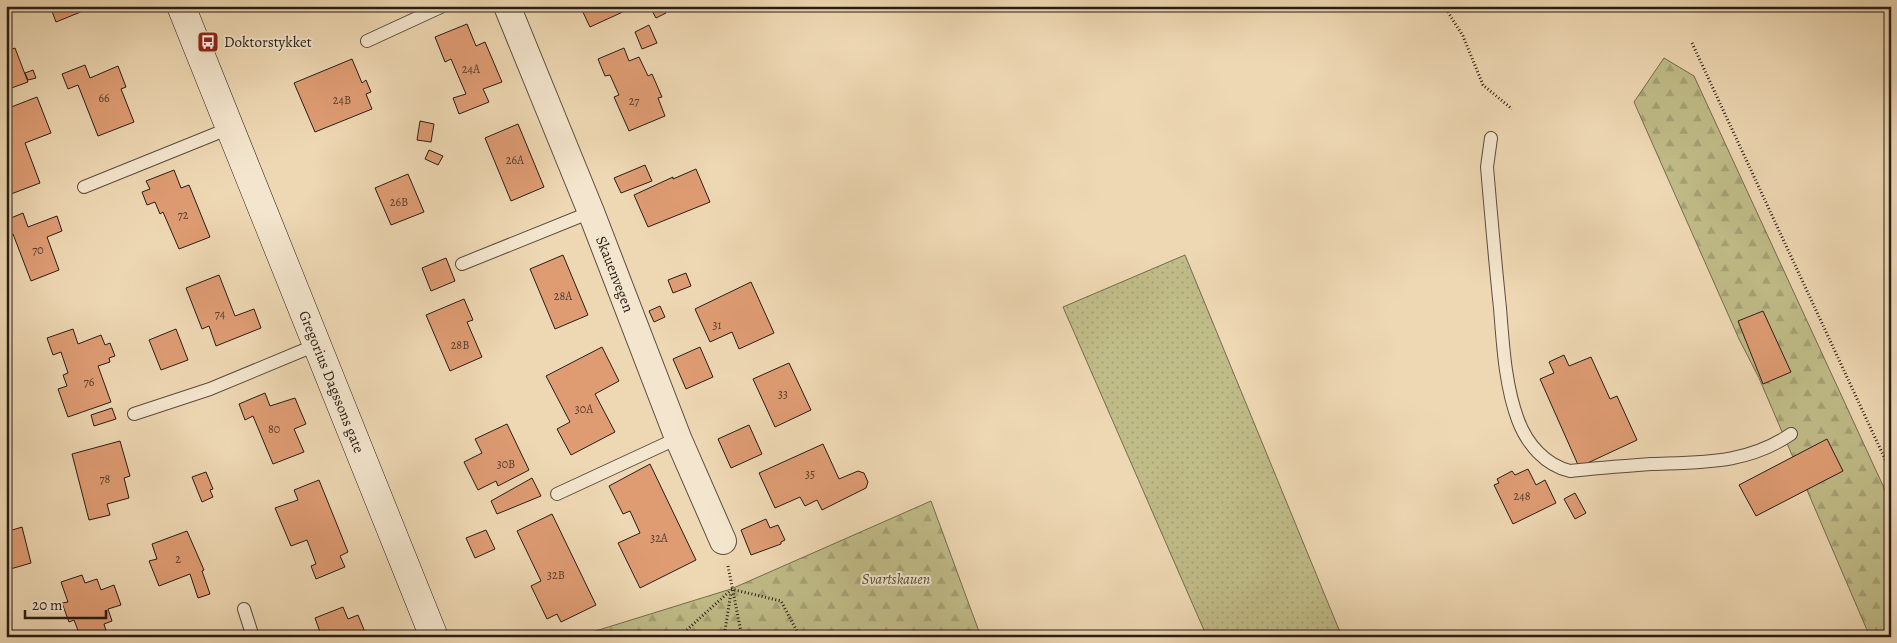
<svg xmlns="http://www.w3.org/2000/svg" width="1897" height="643" font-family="Alegreya,serif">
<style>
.grass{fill:url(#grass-dots);stroke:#746c50}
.forest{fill:url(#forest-firs);stroke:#746c50}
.building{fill:#df9c73;stroke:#281d17}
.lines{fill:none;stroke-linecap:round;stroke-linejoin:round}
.lane-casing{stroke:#5a4c3e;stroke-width:14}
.street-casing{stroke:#5a4c3e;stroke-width:28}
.secondary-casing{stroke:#281d17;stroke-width:29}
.path{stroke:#281d17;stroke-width:3;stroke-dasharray:1 2.5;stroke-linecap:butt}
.lane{stroke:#f4e6ce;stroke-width:12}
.street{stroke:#f4e6ce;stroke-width:26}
.secondary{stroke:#f4e6ce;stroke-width:28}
.labels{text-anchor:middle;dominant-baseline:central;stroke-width:4;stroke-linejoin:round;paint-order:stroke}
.number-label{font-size:12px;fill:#563d2e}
.poi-label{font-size:15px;fill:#281d17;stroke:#f4e6ce;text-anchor:start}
.street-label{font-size:15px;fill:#281d17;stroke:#f4e6ce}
.park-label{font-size:15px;font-style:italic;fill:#564d39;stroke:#f4e6ce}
</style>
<defs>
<pattern id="grass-dots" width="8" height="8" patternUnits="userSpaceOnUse" patternTransform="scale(1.25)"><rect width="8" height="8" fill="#c0bc88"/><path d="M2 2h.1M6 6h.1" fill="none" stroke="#a5a175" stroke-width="1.8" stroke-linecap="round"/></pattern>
<pattern id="forest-firs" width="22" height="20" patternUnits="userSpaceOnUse" patternTransform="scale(1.25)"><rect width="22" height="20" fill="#c0bc88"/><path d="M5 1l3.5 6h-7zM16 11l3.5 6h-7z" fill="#a5a175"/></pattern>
</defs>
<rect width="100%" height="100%" fill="#eed8b3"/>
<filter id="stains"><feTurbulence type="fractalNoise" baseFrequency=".004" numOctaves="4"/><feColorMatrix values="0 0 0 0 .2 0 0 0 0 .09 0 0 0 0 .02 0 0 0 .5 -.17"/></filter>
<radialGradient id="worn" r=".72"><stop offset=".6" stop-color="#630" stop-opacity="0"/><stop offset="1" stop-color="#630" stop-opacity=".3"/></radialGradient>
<!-- grass -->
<polygon class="grass" points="1185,255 1342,637 1207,637 1063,307"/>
<!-- forest -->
<g class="forest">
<polygon points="1664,58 1694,76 1891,503 1891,637 1870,637 1759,378 1739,339 1634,102"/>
<polygon points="931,501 981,637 576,637 731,589"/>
</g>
<!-- building -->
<g class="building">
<polygon points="50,6 87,6 88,9 56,22"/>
<polygon points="580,6 626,6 627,10 590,27"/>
<polygon points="656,6 663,6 666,13 656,18 651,9"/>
<polygon points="467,24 476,46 485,42 502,82 483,89 489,102 459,114 453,98 466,94 451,59 445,62 435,37"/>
<polygon points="649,25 657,43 642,49 635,32"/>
<polygon points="15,48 28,82 6,90 6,51"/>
<polygon points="624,48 629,61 639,57 648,76 652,74 662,97 658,98 665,116 629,131 614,97 619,95 610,75 605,76 598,59"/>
<polygon points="352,59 362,83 366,80 371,92 366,94 372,109 315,132 294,83"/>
<polygon points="85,65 90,78 118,66 126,87 121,89 134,122 98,136 78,85 68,89 62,74"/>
<polygon points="33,70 36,78 28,80 25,73"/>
<polygon points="37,97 51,133 25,143 40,183 11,194 6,182 6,109"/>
<polygon points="420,121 434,124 431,142 417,140"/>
<polygon points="518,124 544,187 511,201 485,138"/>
<polygon points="429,150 443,156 438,165 425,159"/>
<polygon points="645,165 652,181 621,193 614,178"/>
<polygon points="696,169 710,202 648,227 634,195 673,177 673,179"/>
<polygon points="174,170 181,188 189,185 210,237 179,249 163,212 160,214 155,202 147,205 142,192 150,189 146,181"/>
<polygon points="408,174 424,212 391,225 375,188"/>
<polygon points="23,213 28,227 57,216 62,231 47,237 59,270 31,281 13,234 6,237 6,220"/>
<polygon points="563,255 588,315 555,329 530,269"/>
<polygon points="446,258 455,281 431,291 422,268"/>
<polygon points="686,273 691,286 673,293 668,280"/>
<polygon points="219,275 235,316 254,309 261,328 216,346 209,326 202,329 186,288"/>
<polygon points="751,282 774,333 739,349 732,332 710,342 695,309"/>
<polygon points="464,299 473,320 467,322 482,357 450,371 426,315"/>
<polygon points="660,306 665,317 654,322 649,311"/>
<polygon points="1763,311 1791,372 1763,384 1738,321"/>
<polygon points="73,329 78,344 101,335 105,345 110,343 115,356 109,358 110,362 98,366 111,402 68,417 58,389 67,386 63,375 68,373 61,352 53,355 47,338"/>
<polygon points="176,329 188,360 161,370 149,340"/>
<polygon points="602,347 619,381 595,394 615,432 571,455 557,429 570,422 546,376"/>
<polygon points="700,347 713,377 686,389 673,359"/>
<polygon points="1564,355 1569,366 1591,357 1610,399 1617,396 1637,440 1579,467 1540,379 1554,373 1549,362"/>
<polygon points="789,363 811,410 775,427 753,379"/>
<polygon points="265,393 270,406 295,398 306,424 294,429 304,452 273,464 253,416 245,420 239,404"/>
<polygon points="112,408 116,419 94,426 91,415"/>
<polygon points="507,424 529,470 498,486 496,481 478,490 464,462 482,453 475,439"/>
<polygon points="749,425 762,454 731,468 718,439"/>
<polygon points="1827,439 1843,471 1756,516 1739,485"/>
<polygon points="120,441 130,476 124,478 129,498 107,504 110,515 89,520 72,454"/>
<polygon points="823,444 839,479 858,471 864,473 868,482 866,488 822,510 817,500 805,506 800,497 775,508 759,473"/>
<polygon points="650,464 696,560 640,588 618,543 640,533 630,511 623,514 609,486"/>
<polygon points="1528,469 1536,485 1545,480 1556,503 1513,524 1494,485 1499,483 1497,479 1512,471 1515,475"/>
<polygon points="206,472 213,489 210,490 213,497 202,502 192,477"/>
<polygon points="532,478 541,496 497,514 491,501"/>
<polygon points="319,480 348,552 340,556 345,567 316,579 311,566 316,564 307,540 291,546 275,508 298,500 294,490"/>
<polygon points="1575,493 1586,513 1575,519 1564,499"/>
<polygon points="552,514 596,605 561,622 557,614 547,619 531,586 541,581 517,531"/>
<polygon points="766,519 770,528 778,525 785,540 781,542 781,544 751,555 741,530"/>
<polygon points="22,527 31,563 7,570 6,532"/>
<polygon points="486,530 495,549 475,558 466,538"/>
<polygon points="187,531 204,570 202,571 210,594 198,598 190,574 159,586 149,561 157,559 152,544"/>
<polygon points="82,575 85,583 97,579 101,590 114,585 121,605 108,609 112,621 104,624 107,634 114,632 116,637 84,637 82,632 79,633 74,620 69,622 62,603 68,602 61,582"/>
<polygon points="343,607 348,619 358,615 367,637 328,637 325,631 320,632 315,618"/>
</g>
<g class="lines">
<!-- lane casing -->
<g class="lane-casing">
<g id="lane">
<polyline points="367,41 443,6"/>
<path d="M1491 138 1487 167C1491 214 1495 261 1500 308 1503 345 1505 385 1518 420 1527 444 1545 465 1570 471 1597 468 1624 466 1651 464 1703 462 1747 464 1791 434"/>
<polyline points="84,187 230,128"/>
<polyline points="462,264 591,212"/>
<polyline points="134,414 210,389 316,345"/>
<polyline points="557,494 678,438"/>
<polyline points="244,609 253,637"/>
</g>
</g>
<!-- street casing -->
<g class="street-casing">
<g id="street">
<path id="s1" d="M507 6 591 212 678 438 723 541"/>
</g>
</g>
<!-- secondary casing -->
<g class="secondary-casing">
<g id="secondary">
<path id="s2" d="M181 6 434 637"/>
</g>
</g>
<!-- path -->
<g class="path">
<polyline points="1444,6 1463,36 1483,85 1512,109"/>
<polyline points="1692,43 1891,472"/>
<polyline points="728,566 742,637"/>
<polyline points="731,589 781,601 800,637"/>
<polyline points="679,637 731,590"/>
<polyline points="724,637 731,592"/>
</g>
<!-- lane -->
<use href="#lane" class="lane"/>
<!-- street -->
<use href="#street" class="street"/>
<!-- secondary -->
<use href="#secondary" class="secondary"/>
</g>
<!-- icons -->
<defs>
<g id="bus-square" transform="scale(1.125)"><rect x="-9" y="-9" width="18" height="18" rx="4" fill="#8f2418" stroke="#f4e6ce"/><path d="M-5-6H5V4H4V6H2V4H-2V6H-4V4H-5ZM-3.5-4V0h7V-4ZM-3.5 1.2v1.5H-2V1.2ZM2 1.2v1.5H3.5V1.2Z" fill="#fff"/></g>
</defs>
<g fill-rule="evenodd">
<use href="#bus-square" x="208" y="42"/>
</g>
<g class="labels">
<!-- number labels -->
<g class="number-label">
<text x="471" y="69">24A</text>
<text x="104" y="98">66</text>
<text x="342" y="100">24B</text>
<text x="634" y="101">27</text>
<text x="515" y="160">26A</text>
<text x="399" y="202">26B</text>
<text x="183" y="215">72</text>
<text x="38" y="250">70</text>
<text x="563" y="296">28A</text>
<text x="220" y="314">74</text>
<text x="717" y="325">31</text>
<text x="460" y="345">28B</text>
<text x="89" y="382">76</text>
<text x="783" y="394">33</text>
<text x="584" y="409">30A</text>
<text x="274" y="429">80</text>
<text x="506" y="464">30B</text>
<text x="810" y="474">35</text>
<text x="105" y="479">78</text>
<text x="1522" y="496">248</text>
<text x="659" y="538">32A</text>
<text x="178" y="559">2</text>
<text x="556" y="575">32B</text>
</g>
<!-- poi labels -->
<g class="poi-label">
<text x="224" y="42">Doktorstykket</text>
</g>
<!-- street labels -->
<g class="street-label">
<text stroke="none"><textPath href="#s1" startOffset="289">Skauenvegen</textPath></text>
<text stroke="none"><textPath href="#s2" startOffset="405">Gregorius Dagssons gate</textPath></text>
</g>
<!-- park labels -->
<g class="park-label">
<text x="896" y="579">Svartskauen</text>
</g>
</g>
<!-- margin -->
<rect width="1897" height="643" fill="none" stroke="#eed8b3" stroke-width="25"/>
<rect x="8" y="8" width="1882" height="628" fill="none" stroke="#281d17" stroke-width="2.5"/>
<rect x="12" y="12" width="1872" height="618" fill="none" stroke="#281d17"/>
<!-- scale -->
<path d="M25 610v8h81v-8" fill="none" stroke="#281d17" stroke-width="2.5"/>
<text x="32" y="610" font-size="15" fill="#281d17" stroke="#f4e6ce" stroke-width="4" paint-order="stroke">20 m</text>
<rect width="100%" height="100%" filter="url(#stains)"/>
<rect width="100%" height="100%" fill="url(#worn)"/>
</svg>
